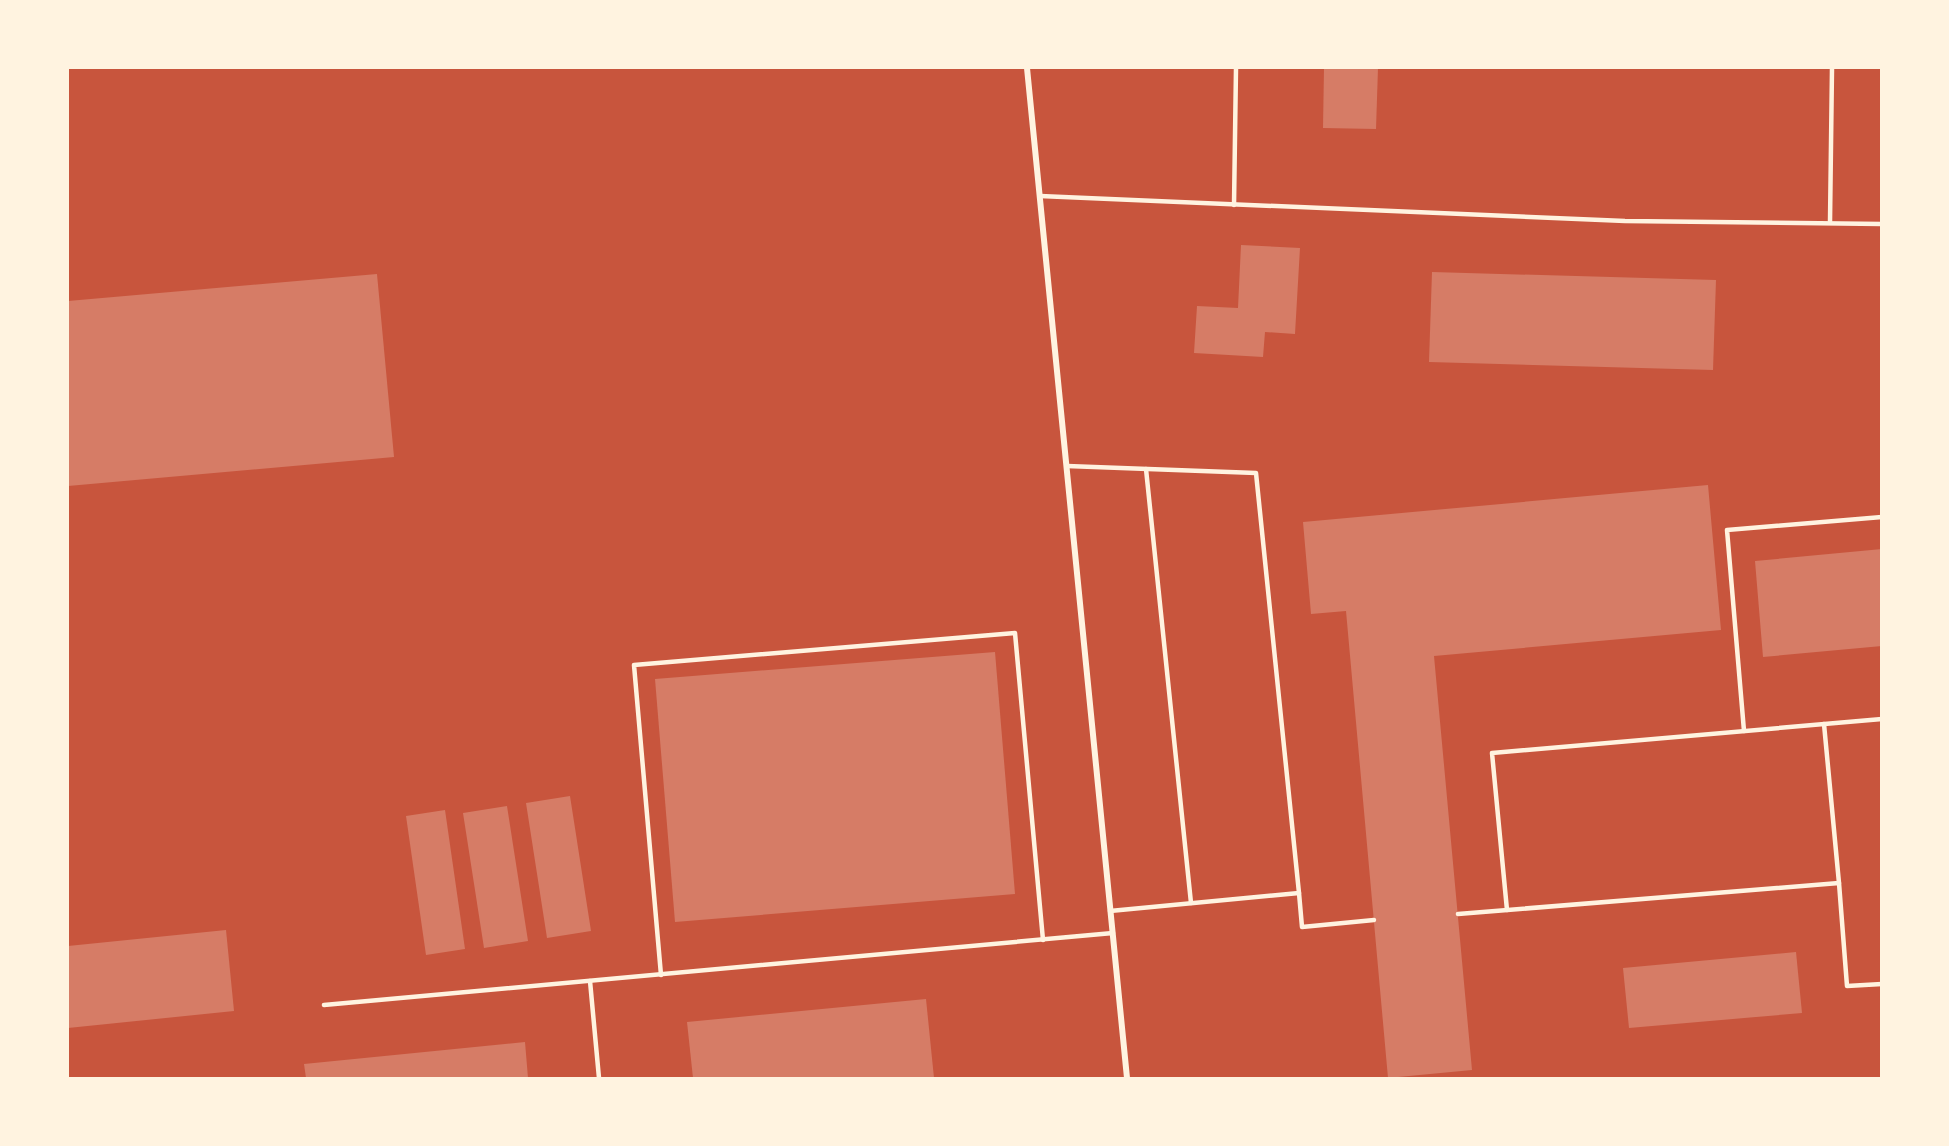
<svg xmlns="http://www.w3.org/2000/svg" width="1949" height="1146" font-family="'Fira Sans Condensed',sans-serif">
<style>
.building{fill:#d67c66}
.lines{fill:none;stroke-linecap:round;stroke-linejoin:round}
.service{stroke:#fff3e0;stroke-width:4.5}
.minor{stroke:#fff3e0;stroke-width:6}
</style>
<rect width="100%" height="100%" fill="#c8553d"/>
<!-- building -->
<g class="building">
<polygon points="1324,68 1378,68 1376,129 1323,128"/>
<polygon points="1241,245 1300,248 1295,334 1265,332 1263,357 1194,353 1197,306 1238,308"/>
<polygon points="1432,272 1716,280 1713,370 1429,362"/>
<polygon points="377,274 394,457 68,486 68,301"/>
<polygon points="1708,485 1721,630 1434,656 1472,1070 1388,1078 1346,611 1311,614 1303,522"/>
<polygon points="1882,549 1882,646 1763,657 1755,561"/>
<polygon points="995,652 1015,894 675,922 655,679"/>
<polygon points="570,796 591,931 547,938 526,803"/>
<polygon points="507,806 528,941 484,948 463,813"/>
<polygon points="445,810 465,949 426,955 406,816"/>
<polygon points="226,930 234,1011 68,1028 68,946"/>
<polygon points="1796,952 1802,1013 1629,1028 1623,968"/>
<polygon points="926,999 934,1078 693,1078 687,1022"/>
<polygon points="525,1042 528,1078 306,1078 304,1064"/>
</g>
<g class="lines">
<!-- service -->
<g class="service">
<polyline points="1040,196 1625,221 1882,224"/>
<polyline points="1234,205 1236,68"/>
<polyline points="1830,222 1832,68"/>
<polyline points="1067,466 1256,473 1299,893 1110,911"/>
<polyline points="1146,469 1191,903"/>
<polyline points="1824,724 1839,883"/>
<polyline points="1744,731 1727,530 1882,517"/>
<polyline points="1299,893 1302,927 1374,920"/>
<polyline points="1507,910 1492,753 1882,719"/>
<polyline points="1458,914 1839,883 1847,986 1882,984"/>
<polyline points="661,975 634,665 1015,633 1043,940"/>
<polyline points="590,981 599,1078"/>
<polyline points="324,1005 1113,933"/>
</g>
<!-- minor -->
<polyline class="minor" points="1027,68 1127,1078"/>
</g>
<!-- border -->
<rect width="1949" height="1146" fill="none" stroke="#fff3e0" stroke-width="138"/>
</svg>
